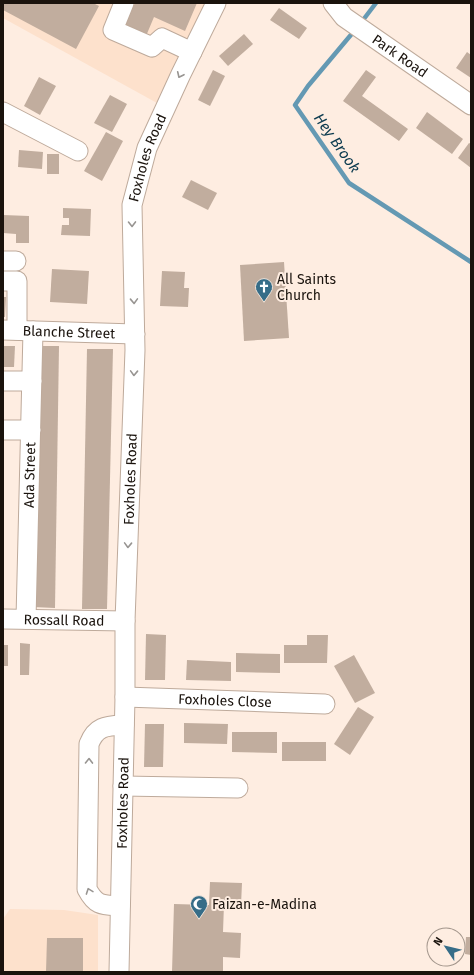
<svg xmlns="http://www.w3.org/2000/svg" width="474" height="975" font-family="'Fira Sans',sans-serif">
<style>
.built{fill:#fde1cc}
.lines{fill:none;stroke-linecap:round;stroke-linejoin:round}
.stream{stroke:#6499b3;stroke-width:4.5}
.building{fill:#c1ad9e}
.minor-casing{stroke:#beaa9b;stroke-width:21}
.minor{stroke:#fff;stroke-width:19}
.oneway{stroke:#989592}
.labels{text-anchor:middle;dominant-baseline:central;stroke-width:4;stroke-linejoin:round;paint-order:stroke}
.street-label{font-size:14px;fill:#1a130d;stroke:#feede1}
.poi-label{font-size:14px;fill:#1a130d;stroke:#feede1;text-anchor:start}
.water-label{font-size:15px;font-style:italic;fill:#0b3a4e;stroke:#feede1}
</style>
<rect width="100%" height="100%" fill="#feede1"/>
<!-- built -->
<g class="built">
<polygon points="3,3 207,3 157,103 3,18"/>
<polygon points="10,909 64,910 98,915 98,972 3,972 3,919"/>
</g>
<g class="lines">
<!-- stream -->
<g class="stream">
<polyline points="360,24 376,3"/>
<polyline points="355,30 308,86 295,105 349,183 471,262"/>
</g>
</g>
<!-- building -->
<g class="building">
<polygon points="3,3 93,3 99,6 76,49 3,10"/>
<polygon points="135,3 197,3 185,31 154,17 146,36 124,26"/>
<polygon points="279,8 307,28 299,39 270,20"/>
<polygon points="244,34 253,44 228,66 219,56"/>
<polygon points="467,52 471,55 471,78 456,68"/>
<polygon points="213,70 225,76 210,106 198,100"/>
<polygon points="366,70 376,77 362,96 408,129 399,141 343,101"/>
<polygon points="39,77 56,86 40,115 24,106"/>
<polygon points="110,95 127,104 112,132 94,123"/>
<polygon points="427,112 463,139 452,154 416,128"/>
<polygon points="106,132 123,141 102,181 84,171"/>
<polygon points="469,143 471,144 471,168 458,158"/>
<polygon points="19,150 43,152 42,169 18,167"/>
<rect x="47" y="154" width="12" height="20"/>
<polygon points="191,180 217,193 208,210 182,197"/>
<polygon points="63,208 91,209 90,236 61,235 62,225 69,225 69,218 63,218"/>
<polygon points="3,215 29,216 29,243 16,243 16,234 3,233"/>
<polygon points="284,262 289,338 244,341 240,265"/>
<polygon points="52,269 89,271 87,304 50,302"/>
<polygon points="162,271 185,272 184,288 189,288 188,307 160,306"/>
<polygon points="3,297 6,297 5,317 3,317"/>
<polygon points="3,346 15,346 14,367 3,367"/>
<polygon points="36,346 59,346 55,608 33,607"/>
<polygon points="87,349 113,349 107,609 82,609"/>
<polygon points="146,634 166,635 165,680 145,680"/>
<polygon points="307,635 328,635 327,663 284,663 284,645 307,645"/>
<polygon points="20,643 30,644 29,675 20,675"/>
<rect x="3" y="645" width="5" height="21"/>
<polygon points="236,653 280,654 280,673 236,672"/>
<polygon points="354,655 375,693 355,703 334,666"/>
<polygon points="187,660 231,662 231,681 186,680"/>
<polygon points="358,707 374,717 350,755 334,744"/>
<polygon points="184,723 228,724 227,744 184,743"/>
<polygon points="145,724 164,724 163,767 144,767"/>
<polygon points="232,732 277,732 277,753 232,752"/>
<rect x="282" y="742" width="44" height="19"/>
<polygon points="210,882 242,883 241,905 224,904 223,932 241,933 240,958 223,957 223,972 172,972 174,904 209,905"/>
<polygon points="466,937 471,937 471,955 465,954"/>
<polygon points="47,938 83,938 83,972 46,972"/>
</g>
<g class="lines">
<!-- minor casing -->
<g class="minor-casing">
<g id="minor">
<polyline points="124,3 113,30 152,47 162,38 192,52"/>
<path id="s1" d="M333 3 344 17 471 105"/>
<polyline points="3,112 78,151"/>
<polyline points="3,261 16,261"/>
<polyline points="3,281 17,281 17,330"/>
<path id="s2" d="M3 330 135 334"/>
<polyline points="3,381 32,381"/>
<polyline points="3,430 31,430"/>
<path id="s3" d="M3 619 125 621"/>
<path id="s4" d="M26 619 33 331"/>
<path id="s5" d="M125 697 325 704"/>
<polyline points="123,786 238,788"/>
<path d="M120 906C102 905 96 906 87 889L89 744C96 726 106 726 124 725"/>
<path id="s6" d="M119 972 125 697V621L135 350 132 205 147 148 181 74 216 3"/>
</g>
</g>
<!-- minor -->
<use href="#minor" class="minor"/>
</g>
<!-- one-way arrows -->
<defs><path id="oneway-chevron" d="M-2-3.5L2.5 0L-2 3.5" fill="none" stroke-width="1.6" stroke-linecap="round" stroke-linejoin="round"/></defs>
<g class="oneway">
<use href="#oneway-chevron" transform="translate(180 75) rotate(115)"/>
<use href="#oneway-chevron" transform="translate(132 224) rotate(89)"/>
<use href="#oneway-chevron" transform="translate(134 301) rotate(88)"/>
<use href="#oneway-chevron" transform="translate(134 373) rotate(92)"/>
<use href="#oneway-chevron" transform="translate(128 545) rotate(92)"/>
<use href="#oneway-chevron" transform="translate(89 761) rotate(-89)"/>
<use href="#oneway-chevron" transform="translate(89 891) rotate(-110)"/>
</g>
<!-- icons -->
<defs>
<g id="church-pin" transform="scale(0.9)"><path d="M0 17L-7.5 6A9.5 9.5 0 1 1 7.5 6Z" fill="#366d88" stroke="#feede1"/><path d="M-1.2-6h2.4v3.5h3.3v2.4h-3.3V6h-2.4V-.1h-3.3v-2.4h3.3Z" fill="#fff"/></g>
<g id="mosque-pin" transform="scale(0.9)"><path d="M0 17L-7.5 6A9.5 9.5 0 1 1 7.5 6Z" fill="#366d88" stroke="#feede1"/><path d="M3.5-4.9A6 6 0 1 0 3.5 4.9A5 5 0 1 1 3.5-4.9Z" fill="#fff"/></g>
</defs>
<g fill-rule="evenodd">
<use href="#church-pin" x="264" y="287"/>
<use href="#mosque-pin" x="199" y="904"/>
</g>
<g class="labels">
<!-- street labels -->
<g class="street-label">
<text stroke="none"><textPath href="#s1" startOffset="86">Park Road</textPath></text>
<text stroke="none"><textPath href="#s6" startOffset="817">Foxholes Road</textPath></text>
<text stroke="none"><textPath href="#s2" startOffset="66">Blanche Street</textPath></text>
<text stroke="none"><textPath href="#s4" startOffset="144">Ada Street</textPath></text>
<text stroke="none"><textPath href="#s6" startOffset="493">Foxholes Road</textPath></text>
<text stroke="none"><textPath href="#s3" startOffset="61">Rossall Road</textPath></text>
<text stroke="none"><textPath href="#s5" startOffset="100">Foxholes Close</textPath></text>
<text stroke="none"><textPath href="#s6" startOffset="169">Foxholes Road</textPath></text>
</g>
<!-- poi labels -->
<g class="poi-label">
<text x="277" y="279">All Saints<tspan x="277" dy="16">Church</tspan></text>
<text x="212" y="904">Faizan-e-Madina</text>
</g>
<!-- water labels -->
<g class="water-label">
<text transform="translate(337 143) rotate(55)">Hey Brook</text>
</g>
</g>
<!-- border -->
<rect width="474" height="975" fill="none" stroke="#1a130d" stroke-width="8"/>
<!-- north arrow -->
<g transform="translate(446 947) rotate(305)"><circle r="19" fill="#feede1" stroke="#a3968c"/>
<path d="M0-3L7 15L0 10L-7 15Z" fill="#366d88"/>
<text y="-6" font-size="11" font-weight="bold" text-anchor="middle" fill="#1a130d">N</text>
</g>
</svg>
